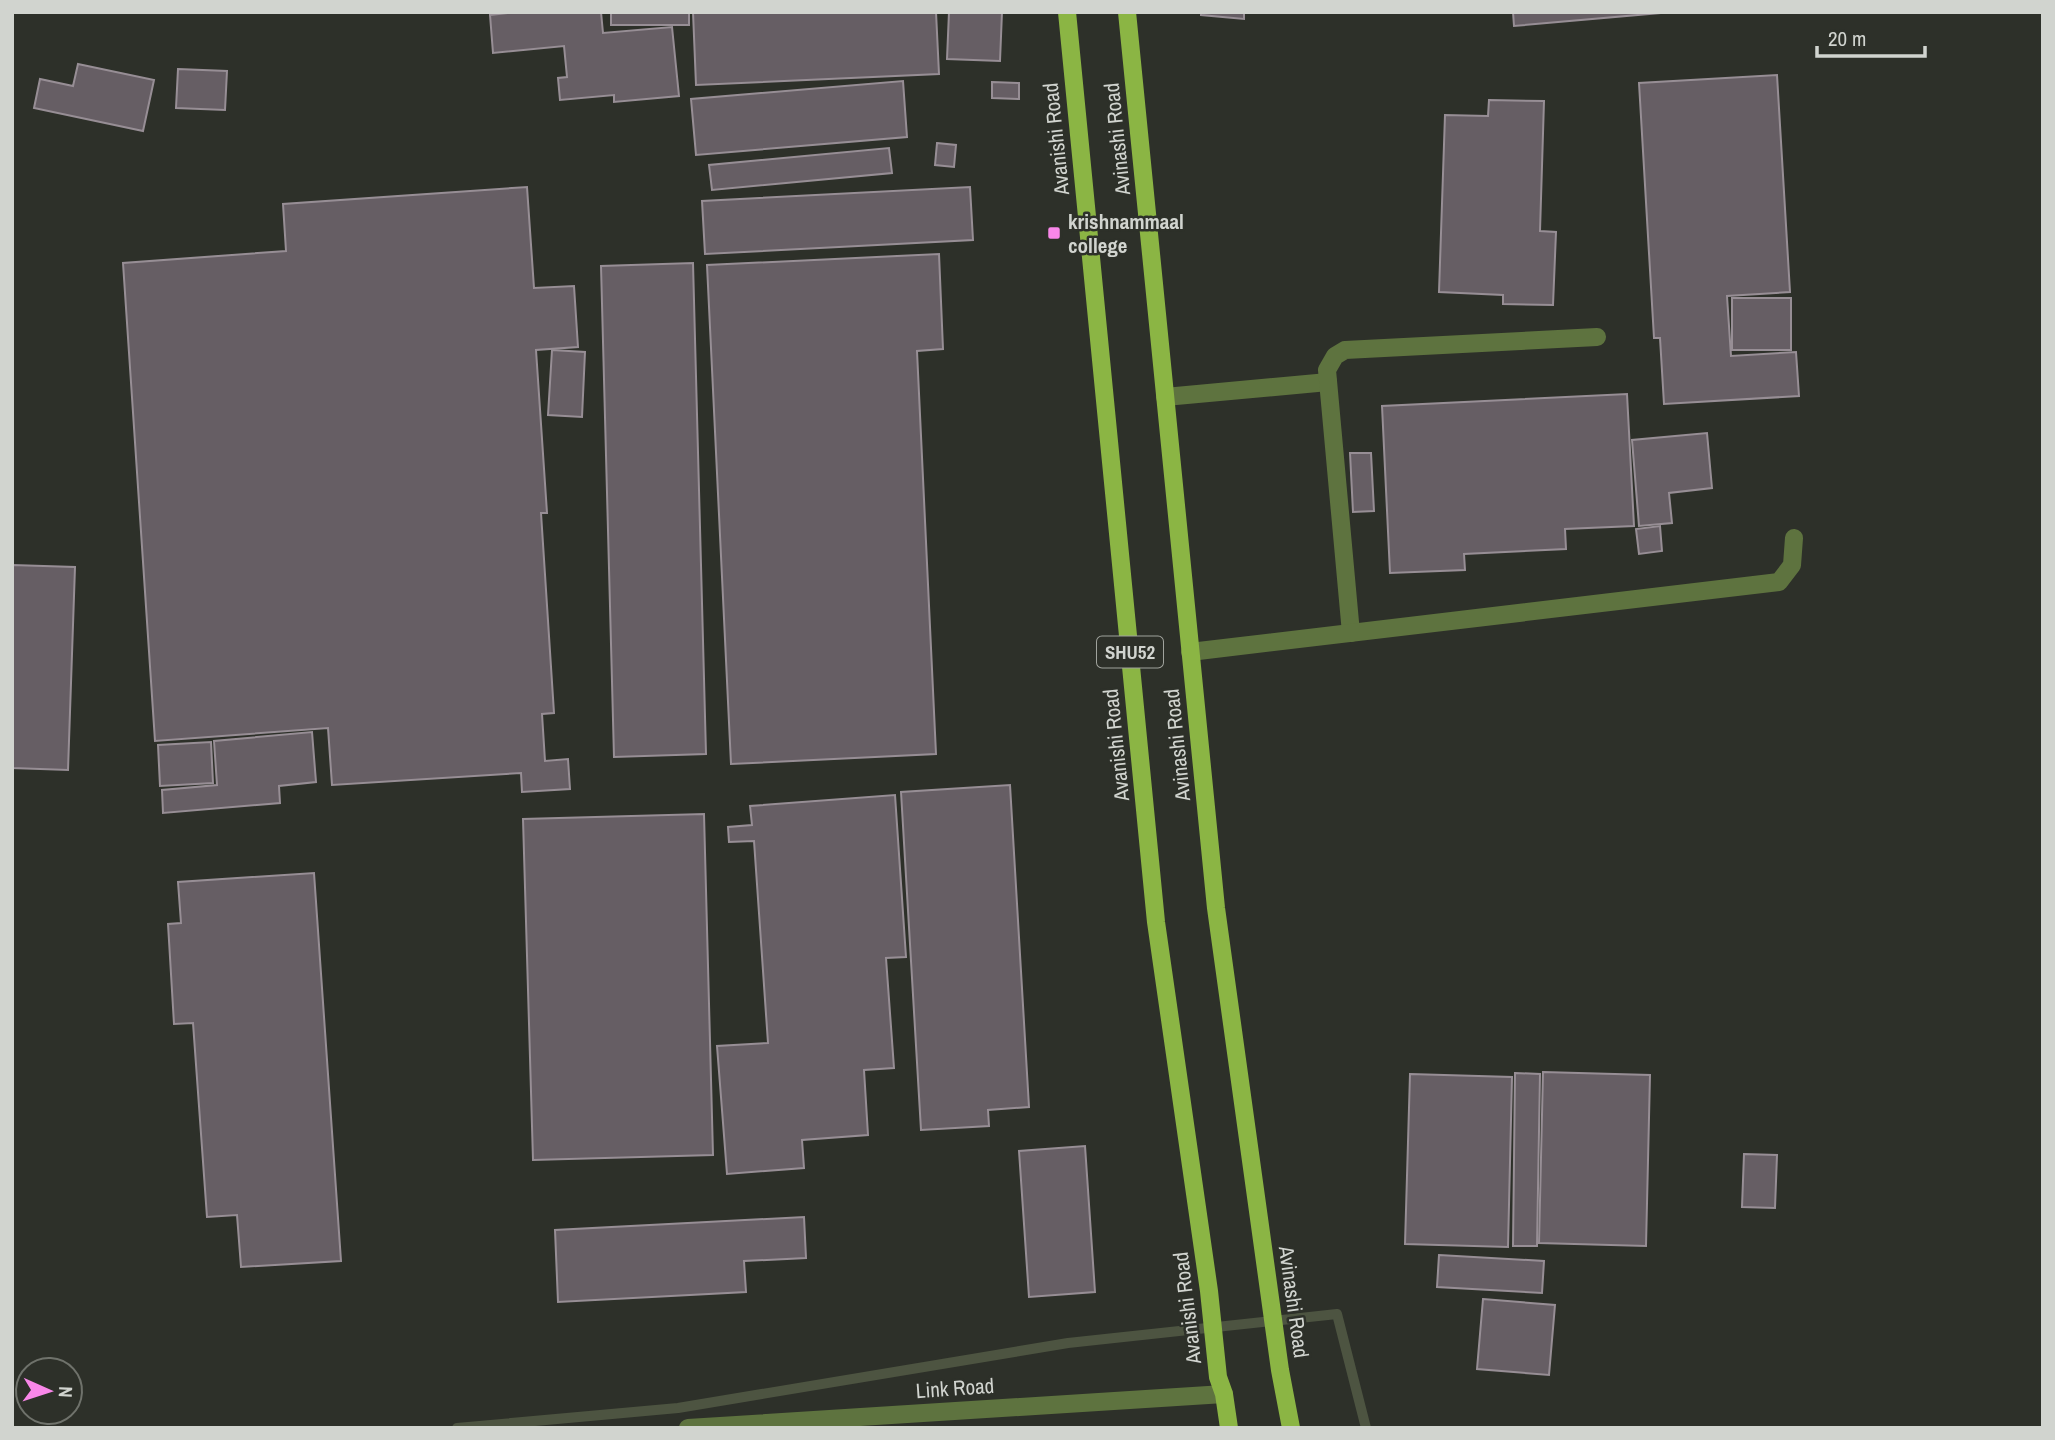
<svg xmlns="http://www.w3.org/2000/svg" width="2055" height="1440" font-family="'Archivo Narrow',sans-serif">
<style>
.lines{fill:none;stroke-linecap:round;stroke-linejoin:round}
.stream{stroke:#4d5441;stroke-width:10}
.building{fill:#665e64;stroke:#978e95;stroke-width:2}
.minor{stroke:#5e733f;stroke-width:18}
.major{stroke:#8bb544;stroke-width:18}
.poi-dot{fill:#f987e9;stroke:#2d3029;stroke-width:2.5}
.labels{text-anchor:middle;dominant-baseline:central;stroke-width:5;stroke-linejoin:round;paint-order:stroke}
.shield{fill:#2d3029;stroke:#a0a39d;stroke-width:2}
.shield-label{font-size:19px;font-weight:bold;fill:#d1d4cf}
.street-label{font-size:21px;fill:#d1d4cf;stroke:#2d3029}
.poi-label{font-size:21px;font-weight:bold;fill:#d1d4cf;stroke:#2d3029;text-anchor:start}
</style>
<rect width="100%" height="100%" fill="#2d3029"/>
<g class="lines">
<!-- stream -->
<polyline class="stream" points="457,1428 678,1408 1068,1343 1337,1314 1366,1428"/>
</g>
<!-- building -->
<g class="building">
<polygon points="517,12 601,12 603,33 672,27 679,96 614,102 614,95 560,100 558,78 567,77 564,46 493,53 490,15"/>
<rect x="611" y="12" width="78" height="13"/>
<polygon points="693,12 936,12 939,74 696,85"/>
<polygon points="949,12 1002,12 1000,61 947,59"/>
<polygon points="1201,12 1244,12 1244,19 1201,15"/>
<polygon points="1513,12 1660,12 1660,13 1514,26"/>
<polygon points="78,64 154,80 143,131 34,108 40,79 73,86"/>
<polygon points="178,69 227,71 225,110 176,108"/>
<polygon points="1777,75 1790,292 1727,296 1731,356 1796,352 1799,396 1664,404 1660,338 1654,338 1639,83"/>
<polygon points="903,81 907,137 696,155 691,99"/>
<polygon points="992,82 1019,83 1019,99 992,98"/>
<polygon points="1489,100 1544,101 1540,231 1556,232 1553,305 1503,304 1503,295 1439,292 1445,115 1488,116"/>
<polygon points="937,143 956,145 954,167 935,165"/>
<polygon points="889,148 892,173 712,190 709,165"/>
<polygon points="527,187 534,288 574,286 578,347 536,350 547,513 541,513 554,713 542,714 545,761 568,759 570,789 522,792 521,773 332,785 328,728 155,741 123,263 286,251 283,204"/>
<polygon points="970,187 973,240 705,254 702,201"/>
<polygon points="939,254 943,349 917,351 936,754 731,764 707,265"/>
<polygon points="693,263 706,754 614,757 601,266"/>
<rect x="1732" y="298" width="59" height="52"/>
<polygon points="552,350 585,352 582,417 548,415"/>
<polygon points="1627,394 1634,526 1565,529 1566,549 1464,554 1465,570 1390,573 1382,406"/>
<polygon points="1707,433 1712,488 1669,493 1672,523 1639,526 1632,440"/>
<polygon points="1350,453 1371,453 1374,511 1353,512"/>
<polygon points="1660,526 1662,551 1639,554 1636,529"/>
<polygon points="12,565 75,567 68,770 12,768"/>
<polygon points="312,732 316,782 279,786 280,803 163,813 162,790 217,785 214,741"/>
<polygon points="211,742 213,783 160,786 158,745"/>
<polygon points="1010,785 1029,1107 988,1110 989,1126 921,1130 901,792"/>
<polygon points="895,795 906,957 886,958 894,1068 864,1070 868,1135 802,1140 804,1168 727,1174 717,1046 768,1043 754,841 729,842 728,827 752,825 750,806"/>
<polygon points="704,814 713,1155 533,1160 523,819"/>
<polygon points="314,873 341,1261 241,1267 237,1215 207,1217 193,1023 174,1024 168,924 181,923 178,882"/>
<polygon points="1543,1072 1650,1075 1646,1246 1539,1243"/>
<polygon points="1515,1073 1540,1074 1537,1246 1513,1246"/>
<polygon points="1410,1074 1512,1077 1508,1247 1405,1244"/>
<polygon points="1085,1146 1095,1292 1029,1297 1019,1151"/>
<polygon points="1744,1154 1777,1155 1775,1208 1742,1207"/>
<polygon points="804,1217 806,1258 744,1261 746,1292 558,1302 555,1230"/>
<polygon points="1439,1255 1544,1261 1542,1293 1437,1287"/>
<polygon points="1483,1299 1555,1305 1549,1375 1477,1369"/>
</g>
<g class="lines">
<!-- minor -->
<g class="minor">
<polyline points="1165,397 1328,382"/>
<polyline points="1351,633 1327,370 1335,356 1345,350 1597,337"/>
<polyline points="1190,652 1779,582 1792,565 1794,538"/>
<polyline points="688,1428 1224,1394"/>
</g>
<!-- major -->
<g class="major">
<polyline points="1067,12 1156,922 1209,1291 1218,1377 1224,1394 1229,1428"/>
<polyline points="1127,12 1216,908 1280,1370 1291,1428"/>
</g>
</g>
<!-- markers -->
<rect class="poi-dot" x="1047" y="226" width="14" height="14" rx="3.5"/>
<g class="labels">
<!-- shield labels -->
<rect class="shield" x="1097" y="636.5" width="66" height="31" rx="5"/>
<g class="shield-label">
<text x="1130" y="652">SHU52</text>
</g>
<!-- street labels -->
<g class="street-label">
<text transform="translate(1056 139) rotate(-96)">Avanishi Road</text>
<text transform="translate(1117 139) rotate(-96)">Avinashi Road</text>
<text transform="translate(1116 745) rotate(-96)">Avanishi Road</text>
<text transform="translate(1177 745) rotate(-96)">Avinashi Road</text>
<text transform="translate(1294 1302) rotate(82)">Avinashi Road</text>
<text transform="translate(1187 1308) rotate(-97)">Avanishi Road</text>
<text transform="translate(955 1388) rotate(-4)">Link Road</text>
</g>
<!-- poi labels -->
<g class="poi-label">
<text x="1068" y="221">krishnammaal<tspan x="1068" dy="24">college</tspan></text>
</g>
</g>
<!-- border -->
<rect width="2055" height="1440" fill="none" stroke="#d1d4cf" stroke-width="28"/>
<!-- north arrow -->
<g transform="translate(49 1391) rotate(93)"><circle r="33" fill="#2d3029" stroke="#6f726b" stroke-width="2"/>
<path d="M0-5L12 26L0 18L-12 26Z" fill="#f987e9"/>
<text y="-10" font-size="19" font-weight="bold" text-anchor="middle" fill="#d1d4cf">N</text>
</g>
<!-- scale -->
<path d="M1817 46v10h108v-10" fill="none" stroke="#d1d4cf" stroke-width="3.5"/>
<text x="1828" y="46" font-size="21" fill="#d1d4cf" stroke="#2d3029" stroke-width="5" paint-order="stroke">20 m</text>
</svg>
